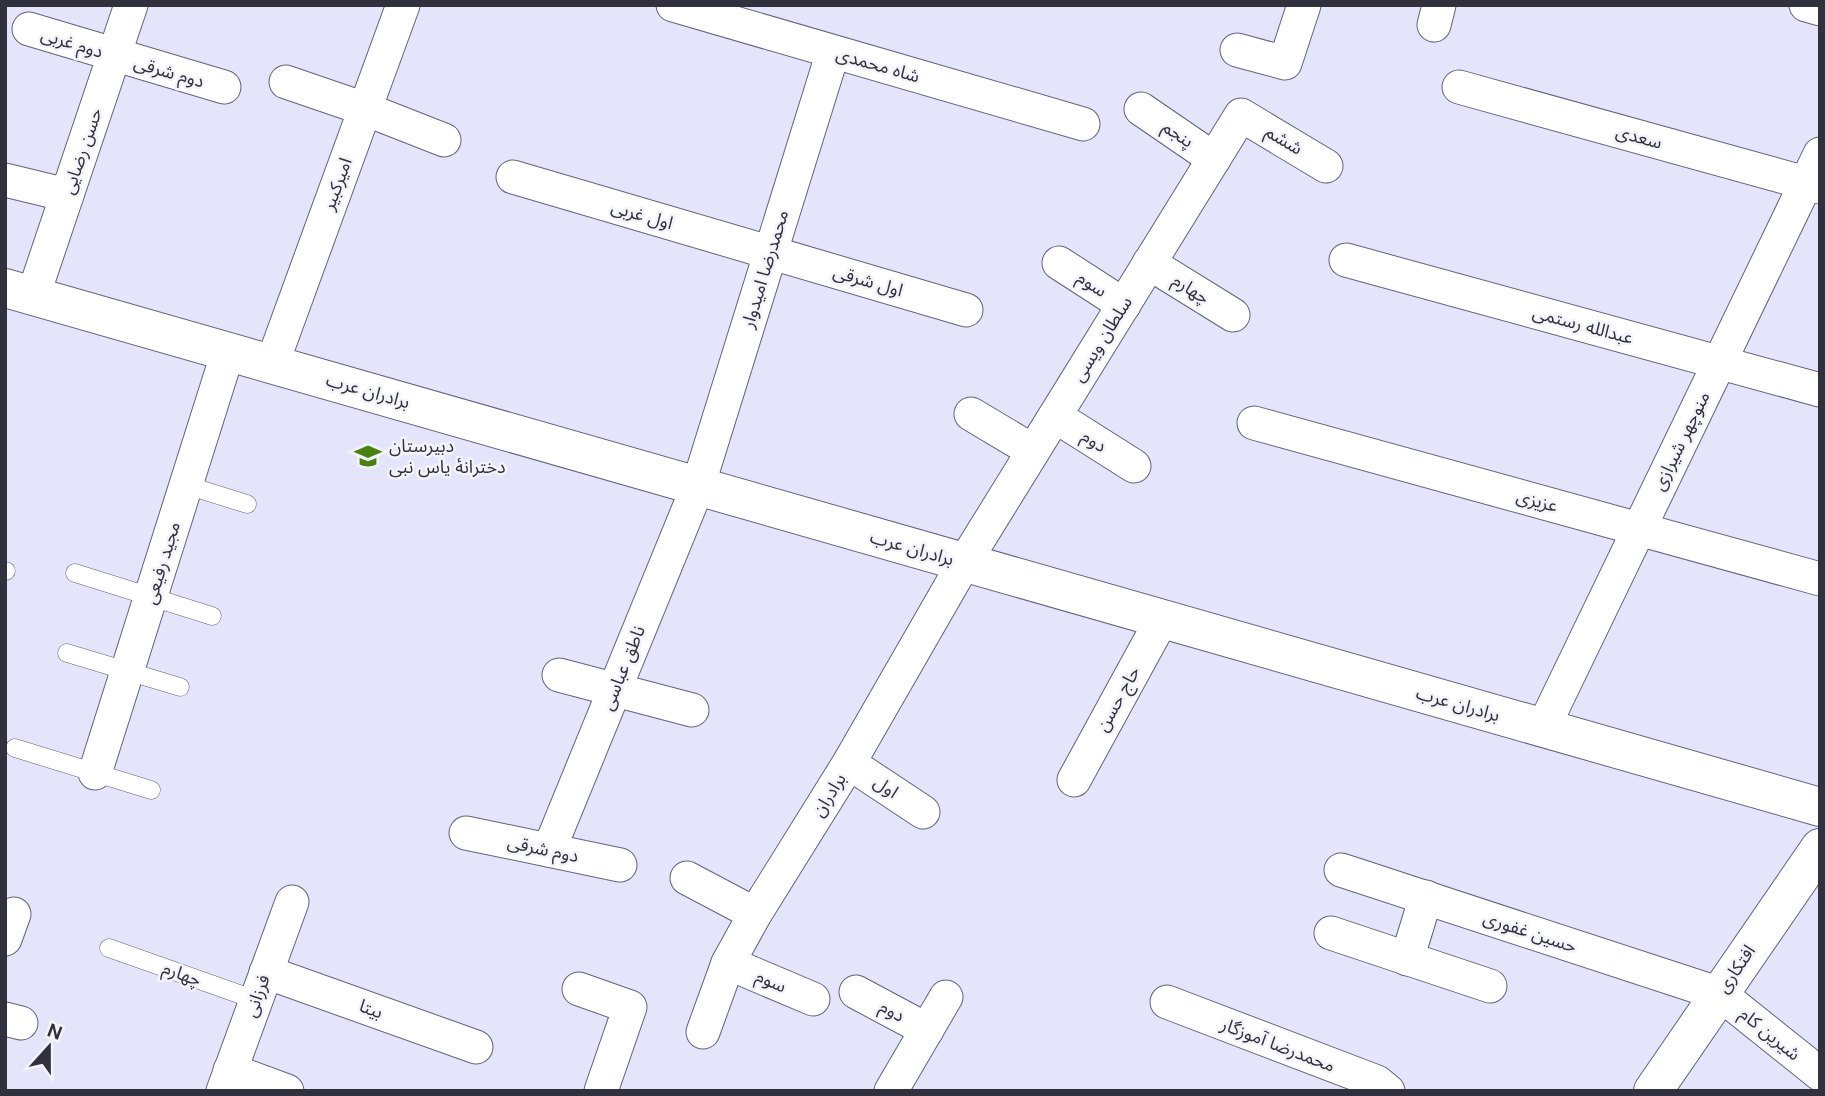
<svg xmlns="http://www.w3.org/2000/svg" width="1825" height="1096" font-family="'DM Sans','Noto Sans Arabic',sans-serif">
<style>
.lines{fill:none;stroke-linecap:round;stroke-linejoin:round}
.service-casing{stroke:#626381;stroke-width:19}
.minor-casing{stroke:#626381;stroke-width:35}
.tertiary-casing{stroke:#626381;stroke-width:40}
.service{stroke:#fff;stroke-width:18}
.minor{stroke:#fff;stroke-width:33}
.tertiary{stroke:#fff;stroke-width:38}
.labels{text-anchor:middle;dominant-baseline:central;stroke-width:5;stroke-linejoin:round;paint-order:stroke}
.street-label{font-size:18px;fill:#31313e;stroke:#f3f3fa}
.poi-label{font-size:18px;fill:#31313e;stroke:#f3f3fa;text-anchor:start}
</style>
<rect width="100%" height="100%" fill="#e4e5fa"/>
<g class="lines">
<!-- service casing -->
<g class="service-casing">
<g id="service">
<polyline points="186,485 247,504"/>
<polyline points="5,571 6,571"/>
<polyline points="75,573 212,616"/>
<polyline points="67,653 180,687"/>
<polyline points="15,748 151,790"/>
<polyline points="109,948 256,1000"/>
</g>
</g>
<!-- minor casing -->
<g class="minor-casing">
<g id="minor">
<polyline points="673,5 1083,124"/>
<polyline points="1806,5 1820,9"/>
<polyline points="1434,25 1439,5"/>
<polyline points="29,29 224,87"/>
<polyline points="1237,50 1285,63 1304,5"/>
<polyline points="286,82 365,109 444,140"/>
<polyline points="1459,87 1820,187"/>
<polyline points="1141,109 1214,159"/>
<polyline points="513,177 966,310"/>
<polyline points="5,180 67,195"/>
<polyline points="1346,260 1820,390"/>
<polyline points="1059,263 1124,305"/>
<polyline points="1149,263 1233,315"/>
<polyline points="33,296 131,5"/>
<polyline points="272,364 403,5"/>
<polyline points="971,414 1033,451"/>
<polyline points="1055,416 1134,466"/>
<polyline points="1254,423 1820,579"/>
<polyline points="559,675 692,710"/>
<polyline points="1543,728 1820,154"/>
<polyline points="849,763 923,812"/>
<polyline points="95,773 228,352"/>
<polyline points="1074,780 1162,619"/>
<polyline points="466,833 620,865"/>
<polyline points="549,850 698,486 833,52"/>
<polyline points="1341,870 1720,994 1820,1074"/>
<polyline points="687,878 755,914"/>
<polyline points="1331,933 1490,986"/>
<polyline points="5,939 14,914"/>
<polyline points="1407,959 1426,897"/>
<polyline points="728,963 813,999"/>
<polyline points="266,972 476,1047"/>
<polyline points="579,989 630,1007 601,1091"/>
<polyline points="856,992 927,1030"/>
<polyline points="1167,1002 1377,1082 1388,1091"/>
<polyline points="5,1019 21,1023"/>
<polyline points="703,1032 728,963 755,914 849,763 964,563 1241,115 1326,166"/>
<polyline points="230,1070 287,1091"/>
<polyline points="223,1091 292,902"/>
<polyline points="891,1091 946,997"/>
</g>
</g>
<!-- tertiary casing -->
<g class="tertiary-casing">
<g id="tertiary">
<polyline points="5,288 1820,807"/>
<polyline points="1653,1091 1820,848"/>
</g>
</g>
<!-- service -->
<use href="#service" class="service"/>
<!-- minor -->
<use href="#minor" class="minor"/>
<!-- tertiary -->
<use href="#tertiary" class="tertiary"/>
</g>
<!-- icons -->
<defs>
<g id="school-bare" transform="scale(2.1)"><path d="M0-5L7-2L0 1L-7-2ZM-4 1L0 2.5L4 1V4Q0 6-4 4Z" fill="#4a7f13" stroke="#f3f3fa" stroke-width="2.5" paint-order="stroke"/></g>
</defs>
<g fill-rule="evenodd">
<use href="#school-bare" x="368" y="456"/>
</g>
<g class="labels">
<!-- street labels -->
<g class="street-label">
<text transform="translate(72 43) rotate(17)">دوم غربی</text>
<text transform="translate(878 65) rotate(16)">شاه محمدی</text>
<text transform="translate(169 72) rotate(16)">دوم شرقی</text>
<text transform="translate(1178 134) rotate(34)">پنجم</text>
<text transform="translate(1639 137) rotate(15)">سعدی</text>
<text transform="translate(1284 140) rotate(31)">ششم</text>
<text transform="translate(82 151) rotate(-71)">حسن رضایی</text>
<text transform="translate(337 184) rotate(-70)">امیرکبیر</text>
<text transform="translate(642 215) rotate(16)">اول غربی</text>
<text transform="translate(765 269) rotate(-73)">محمدرضا امیدوار</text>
<text transform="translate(868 281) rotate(16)">اول شرقی</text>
<text transform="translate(1092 284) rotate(33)">سوم</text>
<text transform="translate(1191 289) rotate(32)">چهارم</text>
<text transform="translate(1583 325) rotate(15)">عبدالله رستمی</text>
<text transform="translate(1102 339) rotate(-58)">سلطان ویسی</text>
<text transform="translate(368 391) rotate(16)">برادران عرب</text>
<text transform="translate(1094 441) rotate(32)">دوم</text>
<text transform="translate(1681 441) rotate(-64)">منوچهر شیرازی</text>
<text transform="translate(1537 501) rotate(15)">عزیزی</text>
<text transform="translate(912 548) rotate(16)">برادران عرب</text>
<text transform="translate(162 563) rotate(-73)">مجید رفیعی</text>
<text transform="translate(623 668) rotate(-68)">ناطق عباسی</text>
<text transform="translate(1118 699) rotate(-61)">حاج حسن</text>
<text transform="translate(1458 704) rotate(16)">برادران عرب</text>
<text transform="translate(886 787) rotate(34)">اول</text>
<text transform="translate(829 795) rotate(-58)">برادران</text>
<text transform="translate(543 849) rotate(12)">دوم شرقی</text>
<text transform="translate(1530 932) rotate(18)">حسین غفوری</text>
<text transform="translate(1736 969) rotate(-56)">افتکاری</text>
<text transform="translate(182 974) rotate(20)">چهارم</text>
<text transform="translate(771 981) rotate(23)">سوم</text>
<text transform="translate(257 996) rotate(-70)">فرزانی</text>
<text transform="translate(371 1009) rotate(20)">بیتا</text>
<text transform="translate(892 1011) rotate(28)">دوم</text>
<text transform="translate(1770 1034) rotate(39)">شیرین کام</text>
<text transform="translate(1278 1045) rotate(21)">محمدرضا آموزگار</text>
</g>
<!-- poi labels -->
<g class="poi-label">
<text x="389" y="446">دبیرستان<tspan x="389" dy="21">دخترانهٔ یاس نبی</tspan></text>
</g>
</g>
<!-- border -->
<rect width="1825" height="1096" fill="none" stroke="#31313e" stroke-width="14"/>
<!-- north arrow -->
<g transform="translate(49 1047) rotate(21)" stroke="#f3f3fa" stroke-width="5" paint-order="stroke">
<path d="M0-5L12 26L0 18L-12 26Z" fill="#31313e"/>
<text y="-10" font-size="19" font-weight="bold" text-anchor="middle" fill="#31313e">N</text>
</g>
</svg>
